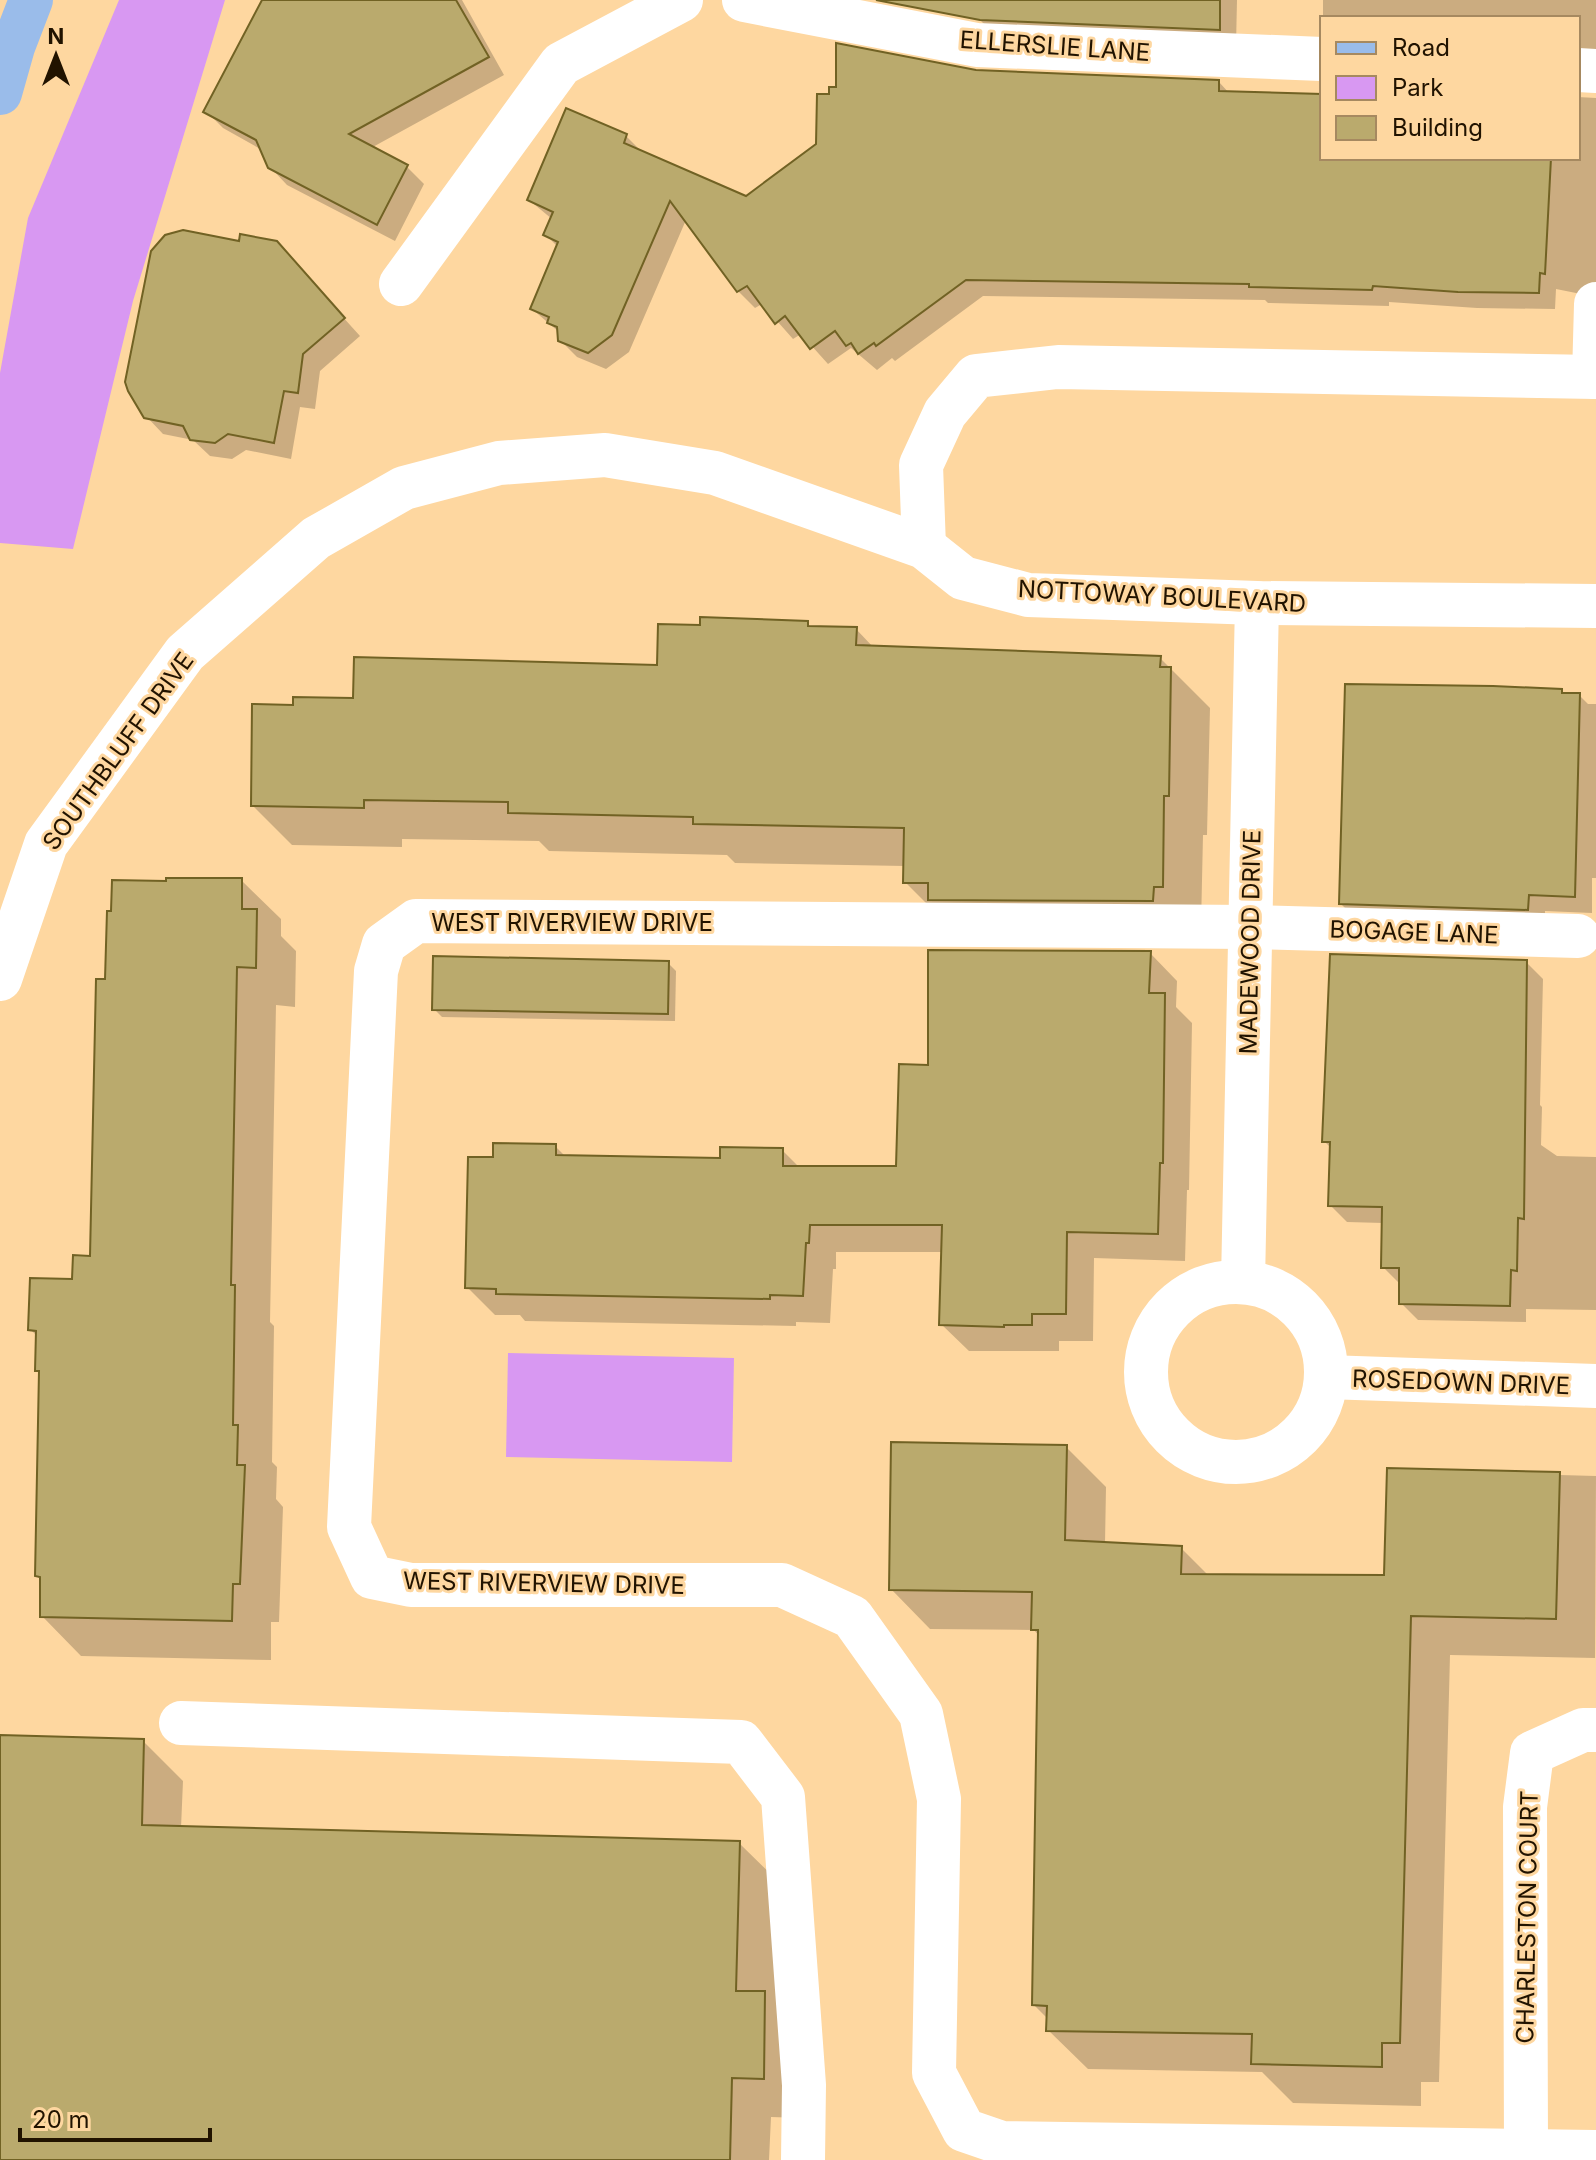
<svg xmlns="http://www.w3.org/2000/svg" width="1596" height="2160" font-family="Inter,sans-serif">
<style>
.green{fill:#d898f2}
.shadow{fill:#0003}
.building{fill:#baaa6d;stroke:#716224;stroke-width:2}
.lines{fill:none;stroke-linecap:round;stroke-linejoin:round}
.minor{stroke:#fff;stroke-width:44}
.major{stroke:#9abcea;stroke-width:44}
.labels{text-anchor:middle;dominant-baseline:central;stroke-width:6;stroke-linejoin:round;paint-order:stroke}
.street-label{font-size:24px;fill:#211300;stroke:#fed7a0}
</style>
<rect width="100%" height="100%" fill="#fed7a0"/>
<!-- green -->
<g class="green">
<polygon points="119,0 225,0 133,301 73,549 0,543 0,373 28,218"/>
<polygon points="508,1353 734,1358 732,1462 506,1457"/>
</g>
<!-- shadow -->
<g class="shadow">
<polygon points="265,0 462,0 504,75 371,148 407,167 424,184 395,241 287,185 270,167 262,150 223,128 206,111"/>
<polygon points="979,0 1237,0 1236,46 996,36 979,19"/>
<polygon points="1323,0 1596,0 1596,61 1578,69 1578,18 1323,18"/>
<polygon points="1219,82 1230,94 1322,96 1322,158 1578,158 1578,97 1596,98 1596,297 1556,289 1555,309 1477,308 1389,302 1389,306 1268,303 1265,300 983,296 895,361 892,358 877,370 851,348 828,364 801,334 793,339 762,304 755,308 738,291 686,220 629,352 606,369 577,357 560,340 559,332 532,309 558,247 545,234 552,219 529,200 626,136 643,153 747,198"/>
<polygon points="241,243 276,243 360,336 320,371 315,409 300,407 291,459 246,450 232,459 210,456 193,440 163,434 146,416"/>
<polygon points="807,623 812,628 856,629 874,648 1160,658 1210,708 1207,835 1203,835 1201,926 945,922 905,882 905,866 735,863 727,855 549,851 539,841 402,839 402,847 292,845 253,806 295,707 659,667 702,627"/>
<polygon points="1561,691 1565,695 1579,695 1588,704 1596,704 1596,878 1592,878 1592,913 1545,911 1545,926 1358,921 1341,904"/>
<polygon points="241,880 281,919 281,936 296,951 295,1007 276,1005 270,1322 274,1326 272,1462 277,1467 276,1499 283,1507 279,1622 271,1622 271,1660 81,1656 42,1616 42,1581 37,1576 41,1373 37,1370 38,1337 30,1329 92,1258 114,882"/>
<polygon points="1150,953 1177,981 1176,1007 1192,1023 1189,1190 1187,1190 1185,1261 1094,1258 1093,1341 1059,1341 1059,1351 969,1351 941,1324 943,1252 836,1252 836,1269 833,1269 830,1323 796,1322 796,1326 525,1321 520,1315 495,1315 467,1287 495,1159 555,1146 566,1157 722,1160 782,1150 800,1168 898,1168 930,1067"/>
<polygon points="1526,962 1543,979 1540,1105 1542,1107 1541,1145 1557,1156 1596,1157 1596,1310 1526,1309 1526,1322 1418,1320 1401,1303 1401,1285 1383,1267 1383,1223 1347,1222 1330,1205 1332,1149 1324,1141"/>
<polygon points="668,963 676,971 675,1021 442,1017 434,1009"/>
<polygon points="1066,1447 1106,1487 1105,1544 1181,1548 1209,1576 1386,1577 1389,1470 1596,1476 1595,1658 1450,1655 1439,2082 1421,2082 1421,2106 1293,2103 1262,2072 1088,2069 1048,2030 1049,2020 1034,2005 1040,1637 1034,1630 930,1629 891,1589"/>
<polygon points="0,1737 143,1741 183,1781 181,1828 739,1843 779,1882 776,2004 804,2032 802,2118 771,2117 769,2160 0,2160"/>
</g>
<!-- building -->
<g class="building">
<polygon points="262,0 456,0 489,57 349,134 408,165 377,225 268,168 256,140 203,112"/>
<polygon points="876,0 1220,0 1220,30 980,20"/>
<polygon points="836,43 976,70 1219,80 1219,91 1322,94 1322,158 1551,158 1545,274 1540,273 1539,293 1458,292 1373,286 1372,290 1249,287 1249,284 966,280 876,346 874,343 858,354 851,343 846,346 835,331 810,349 785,316 775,324 747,286 737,292 670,201 612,335 588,353 558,341 557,327 547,323 549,317 530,309 558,242 543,235 553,212 527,200 566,108 627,134 624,143 746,196 816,144 817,94 829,94 829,87 836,87"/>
<polygon points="183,230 239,241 240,234 277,241 345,318 303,354 298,393 284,391 274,443 228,434 215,443 190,440 183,426 144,418 128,391 125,382 151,251 165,235"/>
<polygon points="700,617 808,621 808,626 857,627 856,645 1161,656 1160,667 1171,667 1169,796 1164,796 1163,887 1154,887 1153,901 928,900 928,883 903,883 904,828 693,824 693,817 508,813 508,802 364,800 364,808 251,806 252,704 293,705 293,697 353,698 354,657 657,665 658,624 700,625"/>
<polygon points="1345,684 1493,686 1562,689 1562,693 1580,693 1575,897 1529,895 1528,910 1339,904"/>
<polygon points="166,878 242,878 242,909 257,909 256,968 237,967 231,1285 235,1285 233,1425 238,1425 237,1465 245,1465 240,1584 233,1584 232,1621 40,1617 40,1577 35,1576 39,1371 35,1371 36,1331 28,1330 30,1278 72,1279 73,1255 90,1256 96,979 105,979 107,911 111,911 112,880 166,881"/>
<polygon points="928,950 1151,951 1149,993 1165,993 1163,1163 1160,1163 1158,1234 1067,1232 1066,1314 1032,1314 1032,1325 1004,1325 1004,1327 939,1325 942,1225 810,1225 809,1243 806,1243 803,1296 770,1295 770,1299 496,1294 496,1289 465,1288 468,1157 493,1157 493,1143 556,1144 556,1155 720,1158 720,1147 783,1148 783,1166 896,1166 899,1064 928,1065"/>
<polygon points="1330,954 1527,960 1524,1219 1518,1218 1517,1271 1511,1270 1510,1306 1399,1304 1399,1268 1381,1268 1382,1207 1328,1206 1330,1142 1322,1142"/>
<polygon points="433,956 669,961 668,1014 432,1010"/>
<polygon points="891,1442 1067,1445 1065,1540 1182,1546 1181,1574 1384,1575 1387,1468 1560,1472 1556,1619 1411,1616 1400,2043 1382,2043 1382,2067 1251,2064 1252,2034 1046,2031 1047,2006 1032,2005 1038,1630 1031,1630 1032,1592 889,1590"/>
<polygon points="0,1735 144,1739 142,1825 740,1841 736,1991 765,1991 764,2079 732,2078 730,2160 0,2160"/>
</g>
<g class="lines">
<!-- minor -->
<g class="minor">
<polyline points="744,0 977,45 1322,59"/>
<polyline points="1578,70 1596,71"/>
<polyline points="401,284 561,64 681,0"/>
<polyline points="1594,377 1596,304"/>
<polyline points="924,547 921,465 945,413 976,376 1058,367 1596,377"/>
<polyline points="1578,936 1250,927 416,921 384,944 376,971 349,1527 372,1577 411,1585 782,1585 852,1617 921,1714 939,1799 934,2073 964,2130 1002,2143 1596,2152"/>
<polyline points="0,979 46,844 185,653 316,538 404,488 499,463 605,455 715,473 924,547 963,578 1028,595 1257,603 1596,606"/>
<polyline points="1243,1282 1257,603"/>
<circle cx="1236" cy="1372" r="90"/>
<polyline points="1326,1377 1596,1386"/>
<polyline points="181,1723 741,1742 783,1797 804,2085 803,2160"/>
<polyline points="1526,2151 1525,1807 1532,1753 1583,1730 1596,1730"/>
</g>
<!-- major -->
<polyline class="major" points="0,93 13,47 31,0"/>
</g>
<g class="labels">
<!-- street labels -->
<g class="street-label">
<text transform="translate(1055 46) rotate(4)">ELLERSLIE LANE</text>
<text transform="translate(1162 596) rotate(3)">NOTTOWAY BOULEVARD</text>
<text transform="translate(118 751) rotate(-54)">SOUTHBLUFF DRIVE</text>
<text x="572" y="922">WEST RIVERVIEW DRIVE</text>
<text transform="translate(1414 932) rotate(2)">BOGAGE LANE</text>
<text transform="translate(1250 942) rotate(-89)">MADEWOOD DRIVE</text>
<text transform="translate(1461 1382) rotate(2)">ROSEDOWN DRIVE</text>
<text transform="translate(544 1583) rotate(1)">WEST RIVERVIEW DRIVE</text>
<text transform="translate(1527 1917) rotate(-89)">CHARLESTON COURT</text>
</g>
</g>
<!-- legend -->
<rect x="1320" y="16" width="260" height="144" fill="#fed7a0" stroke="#a68960" stroke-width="2"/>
<rect x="1336" y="42" width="40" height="12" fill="#9abcea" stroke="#a68960" stroke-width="2"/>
<text x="1392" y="56" font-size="24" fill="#211300">Road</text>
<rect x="1336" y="76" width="40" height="24" fill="#d898f2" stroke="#a68960" stroke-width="2"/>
<text x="1392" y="96" font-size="24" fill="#211300">Park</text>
<rect x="1336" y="116" width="40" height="24" fill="#baaa6d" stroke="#a68960" stroke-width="2"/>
<text x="1392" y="136" font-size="24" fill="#211300">Building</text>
<!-- north arrow -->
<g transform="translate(56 56)" stroke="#fed7a0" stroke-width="6" paint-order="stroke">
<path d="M0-6L14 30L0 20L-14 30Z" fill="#211300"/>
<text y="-12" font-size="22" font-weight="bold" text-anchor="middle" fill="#211300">N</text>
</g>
<!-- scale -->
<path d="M20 2128v12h190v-12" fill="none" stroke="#211300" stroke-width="4"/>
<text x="32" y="2128" font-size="24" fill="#211300" stroke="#fed7a0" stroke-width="6" paint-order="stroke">20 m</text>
</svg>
